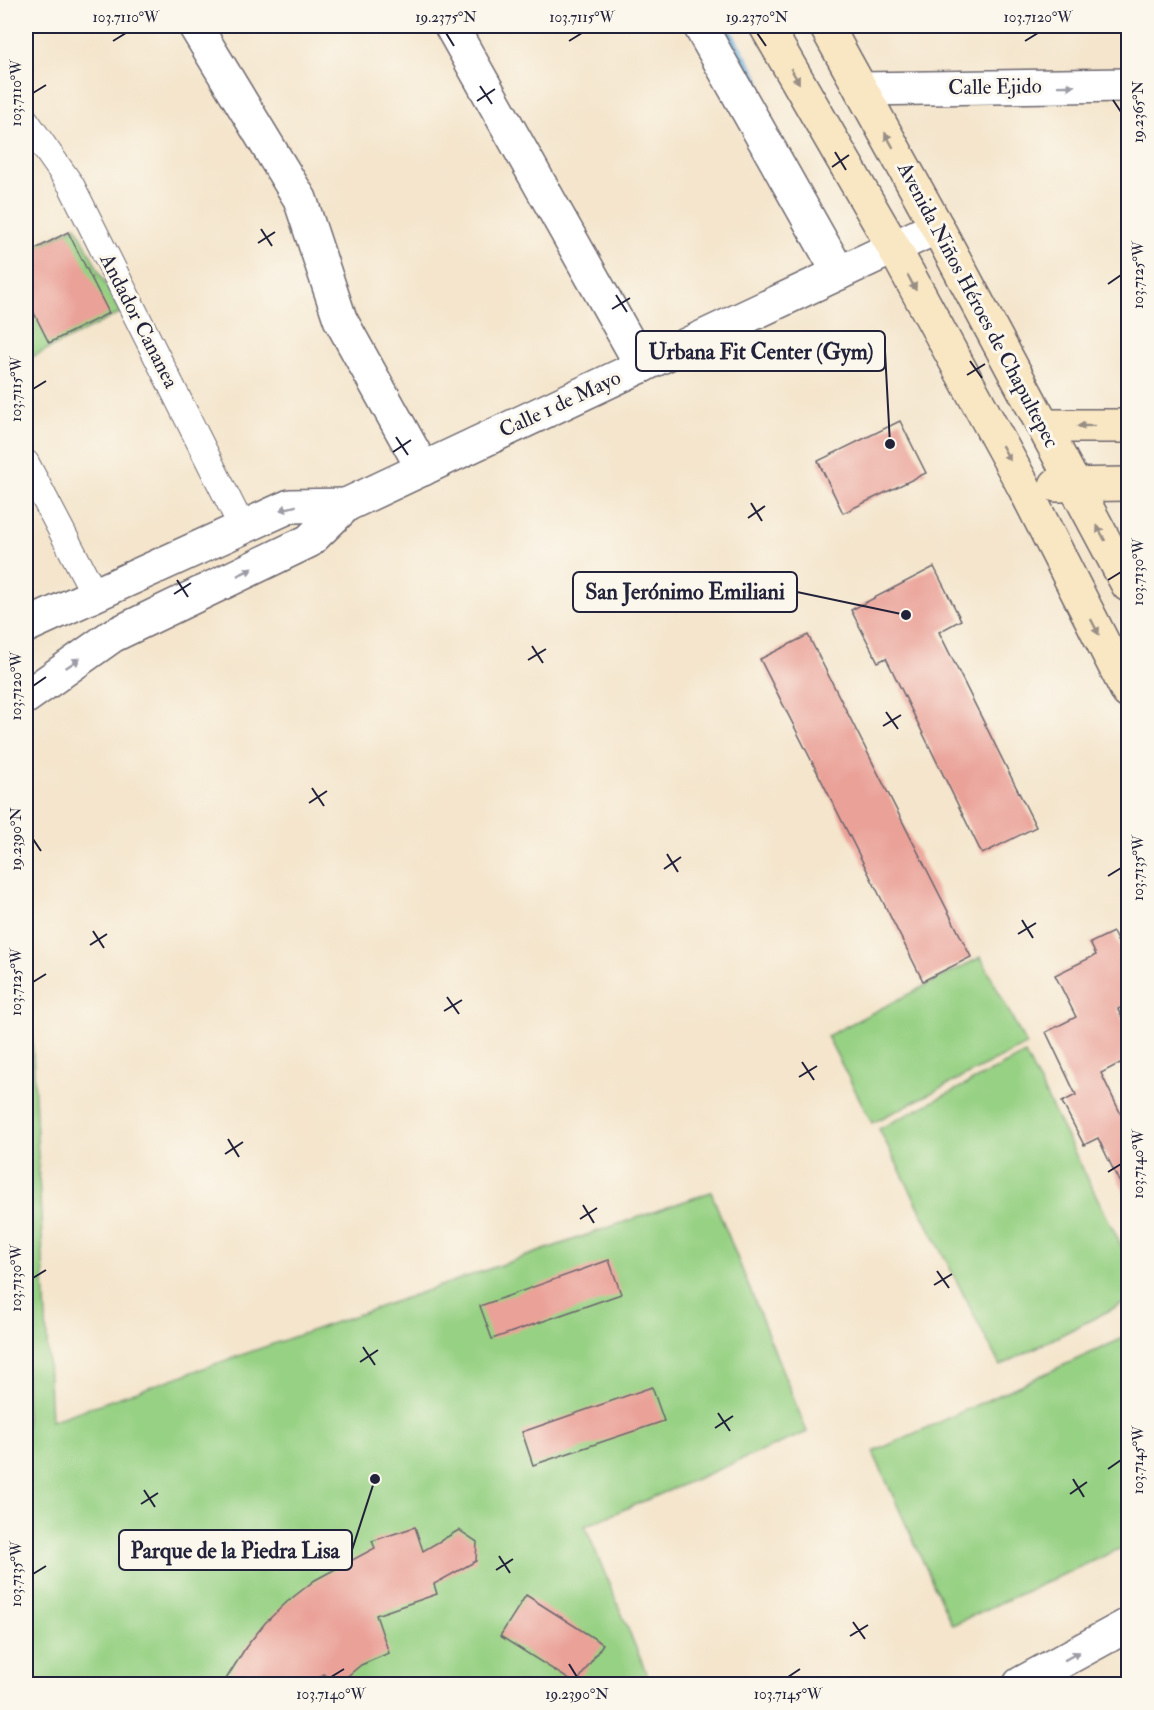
<svg xmlns="http://www.w3.org/2000/svg" width="1154" height="1710" font-family="'IM FELL Double Pica',serif">
<style>
.park{fill:#97d184;stroke:#5c7a60;stroke-width:1.5}
.lines{fill:none;stroke-linecap:round;stroke-linejoin:round}
.stream{stroke:#62aad9;stroke-width:9}
.building{fill:#eaa198}
.pedestrian-casing{stroke:#6c666e;stroke-width:28}
.minor-casing{stroke:#6c666e;stroke-width:36}
.tertiary-casing{stroke:#6c666e;stroke-width:36}
.secondary-casing{stroke:#6c666e;stroke-width:36}
.pedestrian{stroke:#fff;stroke-width:26}
.minor{stroke:#fff;stroke-width:33}
.tertiary{stroke:#fff;stroke-width:33}
.secondary{stroke:#f9e7c3;stroke-width:33}
.oneway{fill:#988e86}
.oneway2{fill:#9c9ca7}
.ticks{fill:none;stroke:#22223b;stroke-width:2}
.labels{text-anchor:middle;dominant-baseline:central;stroke-width:6;stroke-linejoin:round;paint-order:stroke}
.street-label{font-size:21px;fill:#22223b;stroke:#fbf7ec}
.leader{fill:none;stroke:#22223b;stroke-width:2}
.callout-dot{fill:#22223b;stroke:#fbf7ec;stroke-width:2}
.callout{fill:#fbf7ec;stroke:#22223b;stroke-width:2}
.callout-label{font-size:22px;text-anchor:middle;font-weight:bold;fill:#22223b}
.neatline{fill:none;stroke:#22223b;stroke-width:2}
.ticks-label{font-size:15px;text-anchor:middle;fill:#22223b}
</style>
<rect width="100%" height="100%" fill="#fbf7ec"/>
<filter id="ink" filterUnits="userSpaceOnUse"><feTurbulence type="fractalNoise" baseFrequency=".0167" numOctaves="2"/><feDisplacementMap in="SourceGraphic" scale="12" xChannelSelector="R" yChannelSelector="G"/><feConvolveMatrix kernelMatrix="1 2 1 2 8 2 1 2 1" color-interpolation-filters="sRGB"/></filter>
<filter id="wash" filterUnits="userSpaceOnUse"><feTurbulence type="fractalNoise" baseFrequency=".008" numOctaves="4" result="noise"/><feDisplacementMap in="SourceGraphic" scale="24" xChannelSelector="R" yChannelSelector="G"/><feGaussianBlur stdDeviation="1.35" result="paint"/><feColorMatrix in="noise" values="0 0 0 0 0 0 0 0 0 0 0 0 0 0 0 0 0 1.4 0 .05"/><feComposite in="paint" operator="in"/></filter>
<g filter="url(#wash)">
<rect width="100%" height="100%" fill="#f4e5cc"/>
<!-- park -->
<g class="park">
<polygon points="76,226 120,313 26,360 26,251"/>
<polygon points="26,913 51,1421 711,1192 807,1432 585,1526 651,1684 26,1684"/>
<polygon points="981,957 1026,1045 872,1123 827,1036"/>
<polygon points="1025,1054 1128,1259 1128,1301 1000,1366 879,1129"/>
<polygon points="1128,1336 1128,1545 952,1625 873,1452"/>
</g>
<g class="lines">
<!-- stream -->
<polyline class="stream" points="724,26 757,82"/>
</g>
<g id="blocks">
<!-- building -->
<g class="building">
<polygon points="68,232 109,313 49,343 26,297 26,254"/>
<polygon points="900,421 926,473 843,513 818,461"/>
<polygon points="934,567 961,620 939,632 1036,827 982,854 886,658 878,662 851,610"/>
<polygon points="808,635 971,957 923,981 760,659"/>
<polygon points="1113,932 1128,964 1128,1004 1118,1009 1128,1030 1128,1059 1101,1073 1128,1129 1128,1200 1098,1138 1084,1145 1062,1102 1076,1095 1046,1032 1076,1017 1055,975 1096,955 1090,943"/>
<polygon points="609,1260 621,1294 492,1339 480,1306"/>
<polygon points="652,1387 664,1421 533,1465 522,1432"/>
<polygon points="415,1527 423,1551 459,1530 477,1542 476,1561 434,1584 437,1594 376,1615 389,1653 361,1665 338,1684 324,1674 312,1684 223,1684 246,1647 265,1623 287,1602 315,1580 375,1548 372,1541"/>
<polygon points="526,1595 603,1644 576,1684 500,1636"/>
</g>
</g>
</g>
<g filter="url(#ink)">
<use href="#blocks" fill-opacity="0" stroke="#6c666e" stroke-width="1.5"/>
<g class="lines">
<!-- pedestrian casing -->
<g class="pedestrian-casing">
<g id="pedestrian">
<polyline points="26,121 71,185 242,527"/>
<polyline points="26,463 94,593"/>
</g>
</g>
<!-- minor casing -->
<g class="minor-casing">
<g id="minor">
<polyline points="195,26 300,199 340,319 423,469"/>
<polyline points="451,26 642,366"/>
<polyline points="700,26 839,273"/>
<polyline points="861,89 1128,85"/>
<polyline points="1020,1684 1128,1625"/>
</g>
</g>
<!-- tertiary casing -->
<g class="tertiary-casing">
<g id="tertiary">
<polyline points="26,626 290,506 346,505"/>
<polyline points="26,697 112,636 309,541 346,505 937,227"/>
</g>
</g>
<!-- secondary casing -->
<g class="secondary-casing">
<g id="secondary">
<polyline points="766,26 894,248 1024,487 1128,692"/>
<polyline points="826,26 937,227 1128,585"/>
<polyline points="1044,426 1128,426"/>
<polyline points="1056,485 1128,484"/>
</g>
</g>
<!-- pedestrian -->
<use href="#pedestrian" class="pedestrian"/>
<!-- minor -->
<use href="#minor" class="minor"/>
<!-- tertiary -->
<use href="#tertiary" class="tertiary"/>
<!-- secondary -->
<use href="#secondary" class="secondary"/>
</g>
<!-- one-way arrows -->
<defs><path id="oneway-solid" d="M-6-.8H1V-3.2L6.5 0L1 3.2V.8H-6Z" transform="scale(1.5)"/></defs>
<g class="oneway">
<use href="#oneway-solid" transform="translate(795 76) rotate(60)"/>
<use href="#oneway-solid" transform="translate(889 140) rotate(-119)"/>
<use href="#oneway-solid" transform="translate(912 283) rotate(62)"/>
<use href="#oneway-solid" transform="translate(1086 426) rotate(179)"/>
<use href="#oneway-solid" transform="translate(1006 453) rotate(61)"/>
<use href="#oneway-solid" transform="translate(1101 533) rotate(-118)"/>
<use href="#oneway-solid" transform="translate(1095 627) rotate(63)"/>
</g>
<g class="oneway2">
<use href="#oneway-solid" transform="translate(1066 86) rotate(-1)"/>
<use href="#oneway-solid" transform="translate(288 508) rotate(165)"/>
<use href="#oneway-solid" transform="translate(245 572) rotate(-26)"/>
<use href="#oneway-solid" transform="translate(73 663) rotate(-34)"/>
<use href="#oneway-solid" transform="translate(1072 1656) rotate(-29)"/>
</g>
</g>
<!-- ticks -->
<path class="ticks" d="M446 33 454 46M757 33 766 46M113 41 126 33M569 41 582 33M1025 41 1038 33M480 86 492 104M33 93 46 85M1113 100 1121 112M477 101 495 89M835 152 846 170M832 167 849 155M261 229 272 246M258 243 275 232M1108 284 1121 275M616 295 627 312M612 309 630 298M970 361 982 378M967 375 985 364M33 389 46 381M396 437 408 455M393 452 411 440M751 503 762 521M748 518 765 506M177 580 188 597M1108 580 1121 572M174 594 191 583M532 646 543 663M528 660 546 649M33 686 46 677M886 712 898 729M883 726 901 715M312 788 324 806M309 803 327 791M33 839 41 851M667 854 678 872M664 869 681 857M1108 876 1121 868M1022 920 1033 938M93 931 104 948M1018 934 1036 923M90 945 107 934M33 982 46 974M447 997 459 1014M444 1011 462 1000M802 1062 814 1080M799 1077 817 1066M228 1139 239 1157M225 1154 243 1142M1108 1172 1121 1164M583 1205 594 1223M580 1219 597 1208M937 1271 949 1288M33 1278 46 1270M934 1285 952 1274M363 1347 375 1365M360 1362 378 1350M718 1413 730 1431M715 1428 733 1416M1108 1469 1121 1460M1073 1479 1084 1497M144 1490 155 1507M1070 1494 1087 1482M141 1504 158 1493M499 1556 510 1573M496 1570 513 1559M33 1574 46 1566M853 1622 865 1639M850 1636 868 1625M569 1664 577 1677M331 1677 344 1669M788 1677 800 1669"/>
<g class="labels">
<!-- street labels -->
<g class="street-label">
<text transform="translate(995 87) rotate(-1)">Calle Ejido</text>
<text transform="translate(978 305) rotate(62)">Avenida Niños Héroes de Chapultepec</text>
<text transform="translate(139 321) rotate(63)">Andador Cananea</text>
<text transform="translate(560 404) rotate(-25)">Calle 1 de Mayo</text>
</g>
</g>
<!-- callouts -->
<path class="leader" d="M890 444L885 351M906 615L797 592M375 1479L352 1550"/>
<g class="callout-dot">
<circle cx="890" cy="444" r="6"/>
<circle cx="906" cy="615" r="6"/>
<circle cx="375" cy="1479" r="6"/>
</g>
<g class="callout">
<rect x="636" y="331" width="249" height="40" rx="6"/>
<rect x="573" y="572" width="224" height="40" rx="6"/>
<rect x="119" y="1530" width="233" height="40" rx="6"/>
</g>
<g class="callout-label">
<text x="761" y="359">Urbana Fit Center (Gym)</text>
<text x="685" y="599">San Jerónimo Emiliani</text>
<text x="235" y="1558">Parque de la Piedra Lisa</text>
</g>
<!-- margin -->
<rect width="1154" height="1710" fill="none" stroke="#fbf7ec" stroke-width="66"/>
<rect x="33" y="33" width="1088" height="1644" class="neatline"/>
<g class="ticks-label">
<text x="126" y="22">103.7110°W</text>
<text x="446" y="22">19.2375°N</text>
<text x="582" y="22">103.7115°W</text>
<text x="757" y="22">19.2370°N</text>
<text x="1038" y="22">103.7120°W</text>
<text transform="translate(16 93) rotate(-90)" y="5">103.7110°W</text>
<text transform="translate(1138 112) rotate(-90)" y="5">19.2365°N</text>
<text transform="translate(1138 275) rotate(-90)" y="5">103.7125°W</text>
<text transform="translate(16 389) rotate(-90)" y="5">103.7115°W</text>
<text transform="translate(1138 572) rotate(-90)" y="5">103.7130°W</text>
<text transform="translate(16 686) rotate(-90)" y="5">103.7120°W</text>
<text transform="translate(16 839) rotate(-90)" y="5">19.2390°N</text>
<text transform="translate(1138 868) rotate(-90)" y="5">103.7135°W</text>
<text transform="translate(16 982) rotate(-90)" y="5">103.7125°W</text>
<text transform="translate(1138 1164) rotate(-90)" y="5">103.7140°W</text>
<text transform="translate(16 1278) rotate(-90)" y="5">103.7130°W</text>
<text transform="translate(1138 1460) rotate(-90)" y="5">103.7145°W</text>
<text transform="translate(16 1574) rotate(-90)" y="5">103.7135°W</text>
<text x="331" y="1699">103.7140°W</text>
<text x="577" y="1699">19.2390°N</text>
<text x="788" y="1699">103.7145°W</text>
</g>
</svg>
